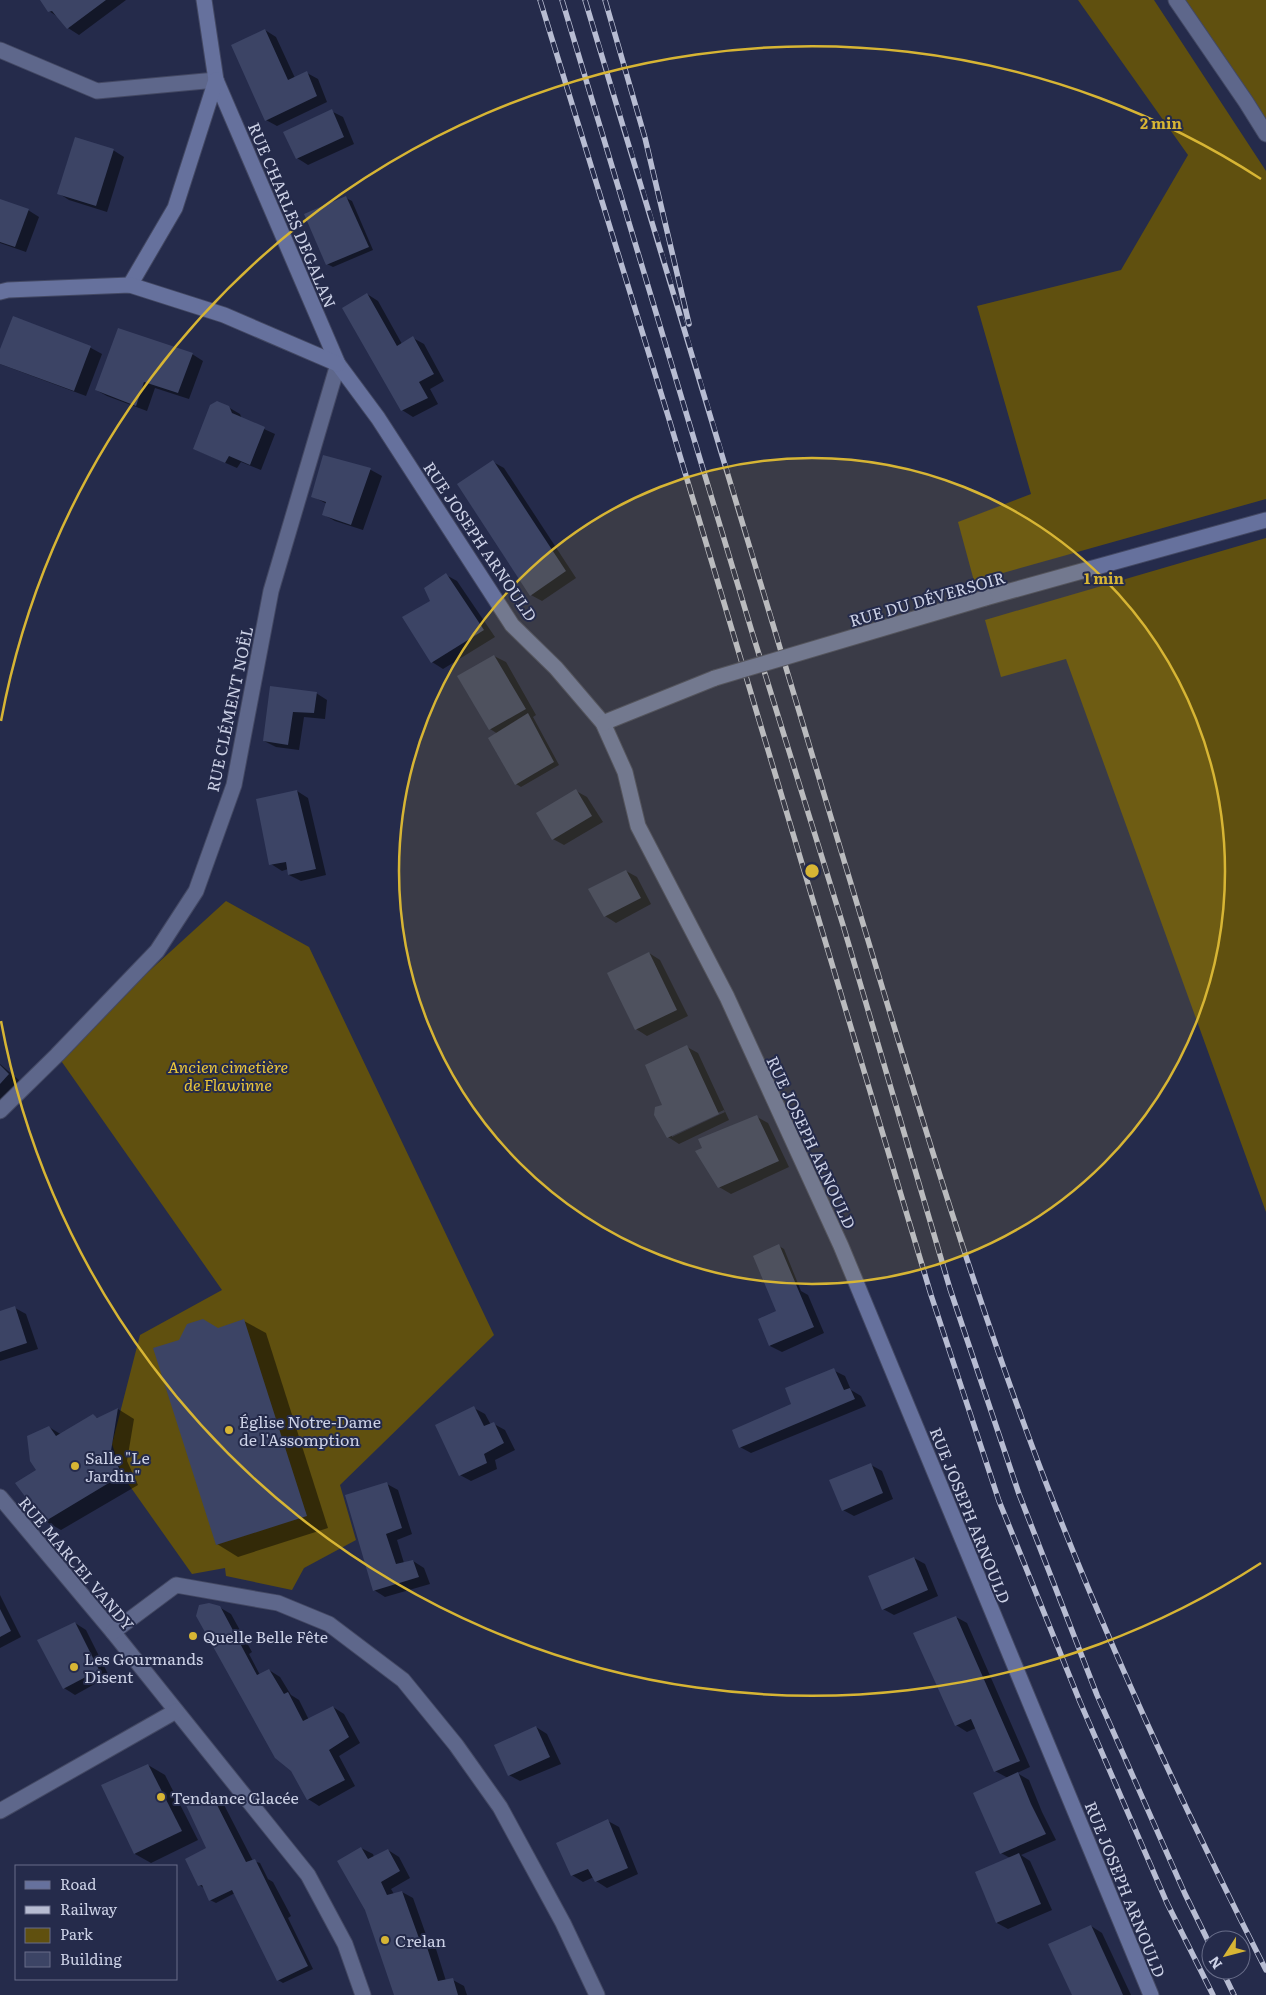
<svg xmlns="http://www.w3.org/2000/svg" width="1266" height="1995" font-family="Literata,serif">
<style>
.green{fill:#60500f}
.shadow{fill:#0007;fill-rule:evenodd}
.building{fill:#3c4465}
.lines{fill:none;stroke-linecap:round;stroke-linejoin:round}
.street-casing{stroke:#434863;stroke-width:17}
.secondary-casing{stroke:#434863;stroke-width:17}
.street{stroke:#5e678b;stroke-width:15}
.secondary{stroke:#66719d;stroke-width:15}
.rail-casing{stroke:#b7bcd2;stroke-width:5.5}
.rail{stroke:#252b4b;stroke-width:4;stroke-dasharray:11;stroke-linecap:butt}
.secondary-bridge-casing{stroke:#434863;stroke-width:17;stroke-linecap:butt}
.secondary-bridge{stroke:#66719d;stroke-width:15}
.ring{fill:none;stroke:#d7b534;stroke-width:2.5}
.poi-dot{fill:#d7b534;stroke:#252b4b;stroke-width:2}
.labels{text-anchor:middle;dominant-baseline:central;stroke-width:4;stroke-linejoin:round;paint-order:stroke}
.street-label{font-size:16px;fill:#ccd1e6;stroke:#252b4b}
.park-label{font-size:16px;font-style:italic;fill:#ecc739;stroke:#252b4b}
.poi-label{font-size:16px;fill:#ccd1e6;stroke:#252b4b;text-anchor:start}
.centre{fill:#d7b534;stroke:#252b4b;stroke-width:2.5}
.ring-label{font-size:15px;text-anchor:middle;font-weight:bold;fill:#d7b534;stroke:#252b4b;stroke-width:4;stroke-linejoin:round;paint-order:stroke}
</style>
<rect width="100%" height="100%" fill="#252b4b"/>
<!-- green -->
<g class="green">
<polygon points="1078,0 1154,0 1266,171 1266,499 974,581 958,522 1031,494 977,306 1121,270 1188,155"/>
<polygon points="1176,0 1266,0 1266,134"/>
<polygon points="1266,538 1266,1212 1066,659 1001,677 985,620"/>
<polygon points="226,901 309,947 494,1335 340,1485 356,1540 304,1568 292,1590 226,1576 225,1568 192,1574 122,1475 112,1444 140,1335 222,1290 57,1055"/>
</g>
<!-- shadow -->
<g class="shadow">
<polygon points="41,0 126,0 79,35 68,28 58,17 49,11"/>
<polygon points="265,30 276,37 295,78 307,73 318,79 327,102 277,126 266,120"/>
<polygon points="331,111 343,117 354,144 308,165 297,158 285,132"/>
<polygon points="113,150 124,157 107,212 69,200 58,193"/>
<polygon points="346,198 352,201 373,250 333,267 327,264"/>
<polygon points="0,200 28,210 39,217 26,252 0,243"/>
<polygon points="367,294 378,301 402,344 413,338 424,344 444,381 430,389 438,404 413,417 402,410"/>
<polygon points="14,318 91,348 102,354 86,396 0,364 0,352"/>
<polygon points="192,354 203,361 189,399 155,388 147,411 107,396 96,390"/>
<polygon points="228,407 240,414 242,419 275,434 261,470 241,462 237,468 194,449"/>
<polygon points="324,456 371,470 382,476 363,530 335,521 324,515 327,504 312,496"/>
<polygon points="493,462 504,468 576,578 542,601 531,595"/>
<polygon points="446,575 457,581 495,637 443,669 432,662"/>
<polygon points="494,656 506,662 536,715 533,717 559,765 521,787 516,784 498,734 490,729 459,676"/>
<polygon points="271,688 316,693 327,700 325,719 304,717 299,750 276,747 264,741"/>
<polygon points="297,791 308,798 326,875 301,881 289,875 288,869 282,871 271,864"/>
<polygon points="576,791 587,797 603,822 564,845 553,839"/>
<polygon points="626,871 637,877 651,904 616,923 605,916 590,889"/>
<polygon points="649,953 660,960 688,1016 647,1036 636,1029"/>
<path d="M687 1047 698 1053 729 1120 679 1144 668 1137 664 1105ZM724 1110 725 1112 672 1137V1134Z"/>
<polygon points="0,1064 20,1081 0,1102"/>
<polygon points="757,1117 768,1123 789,1167 731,1194 719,1187 697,1152"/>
<polygon points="779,1246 784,1249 801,1291 808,1295 824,1333 782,1352 770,1346 760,1320 778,1312"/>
<polygon points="15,1308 26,1314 38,1349 0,1361 0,1312"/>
<polygon points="244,1321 266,1333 328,1528 238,1557 217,1544"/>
<polygon points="833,1370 845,1376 851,1390 861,1396 866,1406 751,1453 740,1447"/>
<polygon points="474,1408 485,1414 491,1425 494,1424 505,1430 515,1450 495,1460 497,1469 471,1481 460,1475"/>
<polygon points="118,1409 134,1419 127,1461 138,1485 61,1530 45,1521 38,1471 49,1427 62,1435 93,1416 98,1418"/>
<polygon points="871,1465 882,1471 893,1499 854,1516 843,1510"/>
<polygon points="387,1484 398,1490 412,1534 397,1540 404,1563 413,1561 424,1568 430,1584 385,1597 374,1590"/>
<polygon points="914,1558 925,1564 938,1596 894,1615 883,1609"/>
<polygon points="0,1595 21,1637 0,1648"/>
<polygon points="219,1607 231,1614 252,1652 249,1654 260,1675 269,1670 280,1677 291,1695 299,1700 309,1720 333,1707 344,1714 360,1743 339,1756 355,1786 319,1806 308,1799 292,1770"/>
<polygon points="956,1617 967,1623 1030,1767 1017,1773 1029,1780 1042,1812 1056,1840 1021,1855 1030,1861 1052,1910 1008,1929 997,1923 1010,1858 1001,1853 1008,1778 995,1771 976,1728 967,1732 956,1725"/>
<polygon points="75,1623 86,1630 109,1676 75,1695 64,1688"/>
<polygon points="536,1727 547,1734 561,1764 520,1781 509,1775"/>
<polygon points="148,1765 165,1775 198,1840 151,1863 135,1854"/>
<polygon points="210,1792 221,1799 253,1861 260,1863 268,1879 273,1882 291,1916 288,1918 313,1969 283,1983 278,1980 235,1893 216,1903 210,1900 204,1888 199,1885 208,1848"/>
<polygon points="608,1821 619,1827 638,1874 607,1888 596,1881 594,1877 583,1882 572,1875"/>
<polygon points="361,1848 373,1854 374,1857 388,1850 399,1857 410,1878 391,1889 394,1894 402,1892 413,1898 430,1946 436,1949 446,1981 453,1980 464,1986 467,1995 395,1995"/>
<polygon points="1091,1926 1102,1933 1131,1995 1073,1995"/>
</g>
<!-- building -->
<g class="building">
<polygon points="40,0 106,0 67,29 52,11 48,12"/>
<polygon points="265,29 288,80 307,71 317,96 265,121 231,45"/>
<polygon points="332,109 344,137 296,159 283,132"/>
<polygon points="75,137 114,149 96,206 57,194"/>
<polygon points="346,196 369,247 326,265 304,214"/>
<polygon points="0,199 29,209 15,247 0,242"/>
<polygon points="367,293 397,346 413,336 434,374 419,382 428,398 401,411 342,308"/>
<polygon points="13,316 91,346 74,391 0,364 0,349"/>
<polygon points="118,328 193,353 178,393 144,382 136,406 95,390"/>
<polygon points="217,401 229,406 232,413 265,427 250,465 229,456 225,463 193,449 210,405"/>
<polygon points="323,455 371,468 351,525 322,515 326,502 311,497"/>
<polygon points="493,460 566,571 530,596 457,484"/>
<polygon points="446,573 484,630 431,663 402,617 430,601 424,588"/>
<polygon points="494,655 526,709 489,730 457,676"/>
<polygon points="270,686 317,692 314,713 293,712 288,745 263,741"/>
<polygon points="528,713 554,762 515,785 488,738"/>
<polygon points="576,789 592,816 552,840 536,813"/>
<polygon points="297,790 316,869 288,875 286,862 269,865 256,799"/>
<polygon points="626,870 641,898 604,917 588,889"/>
<polygon points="649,952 677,1010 635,1030 607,973"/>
<polygon points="687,1045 719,1114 667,1138 654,1115 655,1107 662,1105 645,1065"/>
<polygon points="0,1065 9,1074 0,1084"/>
<polygon points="757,1115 779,1161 718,1188 695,1151 702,1148 698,1139"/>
<polygon points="779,1244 814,1327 769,1346 758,1319 776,1311 753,1256"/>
<polygon points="15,1306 27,1343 0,1352 0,1311"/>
<polygon points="203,1319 218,1328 244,1319 307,1516 216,1545 153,1348 179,1340 187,1324"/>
<polygon points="834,1368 844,1390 850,1388 855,1399 739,1448 732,1430 791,1404 785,1388"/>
<polygon points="474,1406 484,1426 494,1422 504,1443 484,1454 487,1463 459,1476 435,1425"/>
<polygon points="118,1408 111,1451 122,1475 44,1522 15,1483 36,1470 30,1461 27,1436 49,1426 56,1436 93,1414 97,1418"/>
<polygon points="871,1463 883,1493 842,1511 829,1480"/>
<polygon points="387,1482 402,1528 386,1534 396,1564 413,1560 419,1577 373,1591 345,1495"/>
<polygon points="914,1557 928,1590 882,1610 868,1576"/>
<polygon points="209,1603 220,1606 257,1675 269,1669 284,1694 288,1692 303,1721 333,1706 349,1737 329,1750 345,1780 307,1800 291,1771 275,1758 196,1616 199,1605"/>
<polygon points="0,1609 11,1631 0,1637"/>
<polygon points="956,1616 1020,1761 994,1772 971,1719 955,1726 913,1633"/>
<polygon points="75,1622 99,1670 63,1689 37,1640"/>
<polygon points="536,1726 550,1757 508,1776 494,1745"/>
<polygon points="148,1764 182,1831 134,1854 101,1785"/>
<polygon points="1018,1772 1031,1804 1046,1834 1000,1854 973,1793"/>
<polygon points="210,1791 246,1862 255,1859 308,1966 277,1981 232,1890 209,1901 202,1885 198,1886 185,1859 206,1848 185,1803"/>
<polygon points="608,1819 628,1868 595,1882 588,1869 571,1876 556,1843"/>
<polygon points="361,1847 368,1859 388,1849 400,1871 381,1882 387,1895 402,1891 420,1941 425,1941 438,1981 453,1978 458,1995 394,1995 365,1910 337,1861"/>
<polygon points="1019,1853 1041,1904 996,1923 975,1872"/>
<polygon points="1091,1925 1120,1988 1123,1995 1072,1995 1048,1944"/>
</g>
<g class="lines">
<!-- street casing -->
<g class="street-casing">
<g id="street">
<polyline points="1176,0 1246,102 1266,134"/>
<polyline points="0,50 97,91 216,80"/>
<polyline points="0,1111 57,1055 157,951 196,891 234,785 271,591 338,364"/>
<polyline points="0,1497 113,1632 308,1875 345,1944 363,1995"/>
<polyline points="113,1632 176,1585 278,1603 329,1624 403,1680 456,1745 500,1807 563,1923 597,1995"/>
<polyline points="0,1811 176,1711"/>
</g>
</g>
<!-- secondary casing -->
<g class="secondary-casing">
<g id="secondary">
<polyline points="204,0 216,80 338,364 378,418 512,625 556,668 603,723 625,772 638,826 727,997 841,1246 1151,1995"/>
<polyline points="130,285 175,208 216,80"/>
<polyline points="0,292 8,290 130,285 224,315 338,364"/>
<polyline points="985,598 1266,520"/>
<polyline points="603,723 715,678"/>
</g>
</g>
<!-- street -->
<use href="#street" class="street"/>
<!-- secondary -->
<use href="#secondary" class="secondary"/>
<!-- rail casing -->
<g class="rail-casing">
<g id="rail">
<polyline points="540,0 669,419 931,1295 999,1501 1080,1702 1167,1903 1213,1995"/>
<polyline points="562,0 752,632 843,925 950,1289 1019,1494 1097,1695 1185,1894 1211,1947"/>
<path d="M585 0C672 284 756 569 842 854 906 1065 967 1277 1046 1483 1110 1649 1185 1811 1266 1970"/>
<polyline points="605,0 645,138 689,324"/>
<polyline points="1222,1970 1234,1995"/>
</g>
</g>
<!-- rail -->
<use href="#rail" class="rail"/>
<!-- secondary-bridge casing -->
<g class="secondary-bridge-casing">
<polyline id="secondary-bridge" points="715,678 985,598"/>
</g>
<!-- secondary-bridge -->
<use href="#secondary-bridge" class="secondary-bridge"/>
</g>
<!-- distance rings -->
<circle cx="812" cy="871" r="413" fill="#d7b534" fill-opacity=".12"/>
<g class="ring">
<circle cx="812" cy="871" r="413"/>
<path d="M1261 1563A825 825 0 0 1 1 1021M1 721A825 825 0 0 1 1261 179"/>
</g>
<!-- markers -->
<g class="poi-dot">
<circle cx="229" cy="1430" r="5"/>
<circle cx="75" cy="1466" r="5"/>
<circle cx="193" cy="1636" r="5"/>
<circle cx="74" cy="1667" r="5"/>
<circle cx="161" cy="1797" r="5"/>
<circle cx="385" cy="1940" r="5"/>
</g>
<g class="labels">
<!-- street labels -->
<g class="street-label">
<text transform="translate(293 215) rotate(67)">RUE CHARLES DEGALAN</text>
<text transform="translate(481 541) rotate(56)">RUE JOSEPH ARNOULD</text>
<text transform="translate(927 598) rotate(-16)">RUE DU DÉVERSOIR</text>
<text transform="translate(229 709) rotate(-78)">RUE CLÉMENT NOËL</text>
<text transform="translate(812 1142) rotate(65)">RUE JOSEPH ARNOULD</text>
<text transform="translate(971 1515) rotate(68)">RUE JOSEPH ARNOULD</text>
<text transform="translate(77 1563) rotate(50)">RUE MARCEL VANDY</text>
<text transform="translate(1126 1889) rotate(68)">RUE JOSEPH ARNOULD</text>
</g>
<!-- park labels -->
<g class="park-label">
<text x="228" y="1066">Ancien cimetière<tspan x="228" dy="18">de Flawinne</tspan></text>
</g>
<!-- poi labels -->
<g class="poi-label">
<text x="239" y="1421">Église Notre-Dame<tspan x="239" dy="18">de l'Assomption</tspan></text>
<text x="85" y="1457">Salle "Le<tspan x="85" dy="18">Jardin"</tspan></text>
<text x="203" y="1636">Quelle Belle Fête</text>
<text x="84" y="1658">Les Gourmands<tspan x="84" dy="18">Disent</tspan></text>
<text x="171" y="1797">Tendance Glacée</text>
<text x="395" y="1940">Crelan</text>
</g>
</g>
<circle cx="812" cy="871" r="8" class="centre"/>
<g class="ring-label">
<text x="1161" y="129">2 min</text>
<text x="1104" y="584">1 min</text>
</g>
<!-- legend -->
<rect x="15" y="1865" width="162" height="115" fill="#252b4b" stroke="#686d89"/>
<rect x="25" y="1881" width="25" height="8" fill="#66719d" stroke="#686d89"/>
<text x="60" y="1890" font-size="15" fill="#ccd1e6">Road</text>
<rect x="25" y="1906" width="25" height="8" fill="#b7bcd2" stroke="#686d89"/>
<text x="60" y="1915" font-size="15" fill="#ccd1e6">Railway</text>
<rect x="25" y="1928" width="25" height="15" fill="#60500f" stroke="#686d89"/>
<text x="60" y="1940" font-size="15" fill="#ccd1e6">Park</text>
<rect x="25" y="1952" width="25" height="15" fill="#3c4465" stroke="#686d89"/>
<text x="60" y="1965" font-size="15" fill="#ccd1e6">Building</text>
<!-- north arrow -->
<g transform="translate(1226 1955) rotate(234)"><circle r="24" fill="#252b4b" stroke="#686d89"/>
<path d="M0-4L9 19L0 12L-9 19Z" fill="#d7b534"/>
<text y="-8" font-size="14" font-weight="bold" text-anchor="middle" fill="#ccd1e6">N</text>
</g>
</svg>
